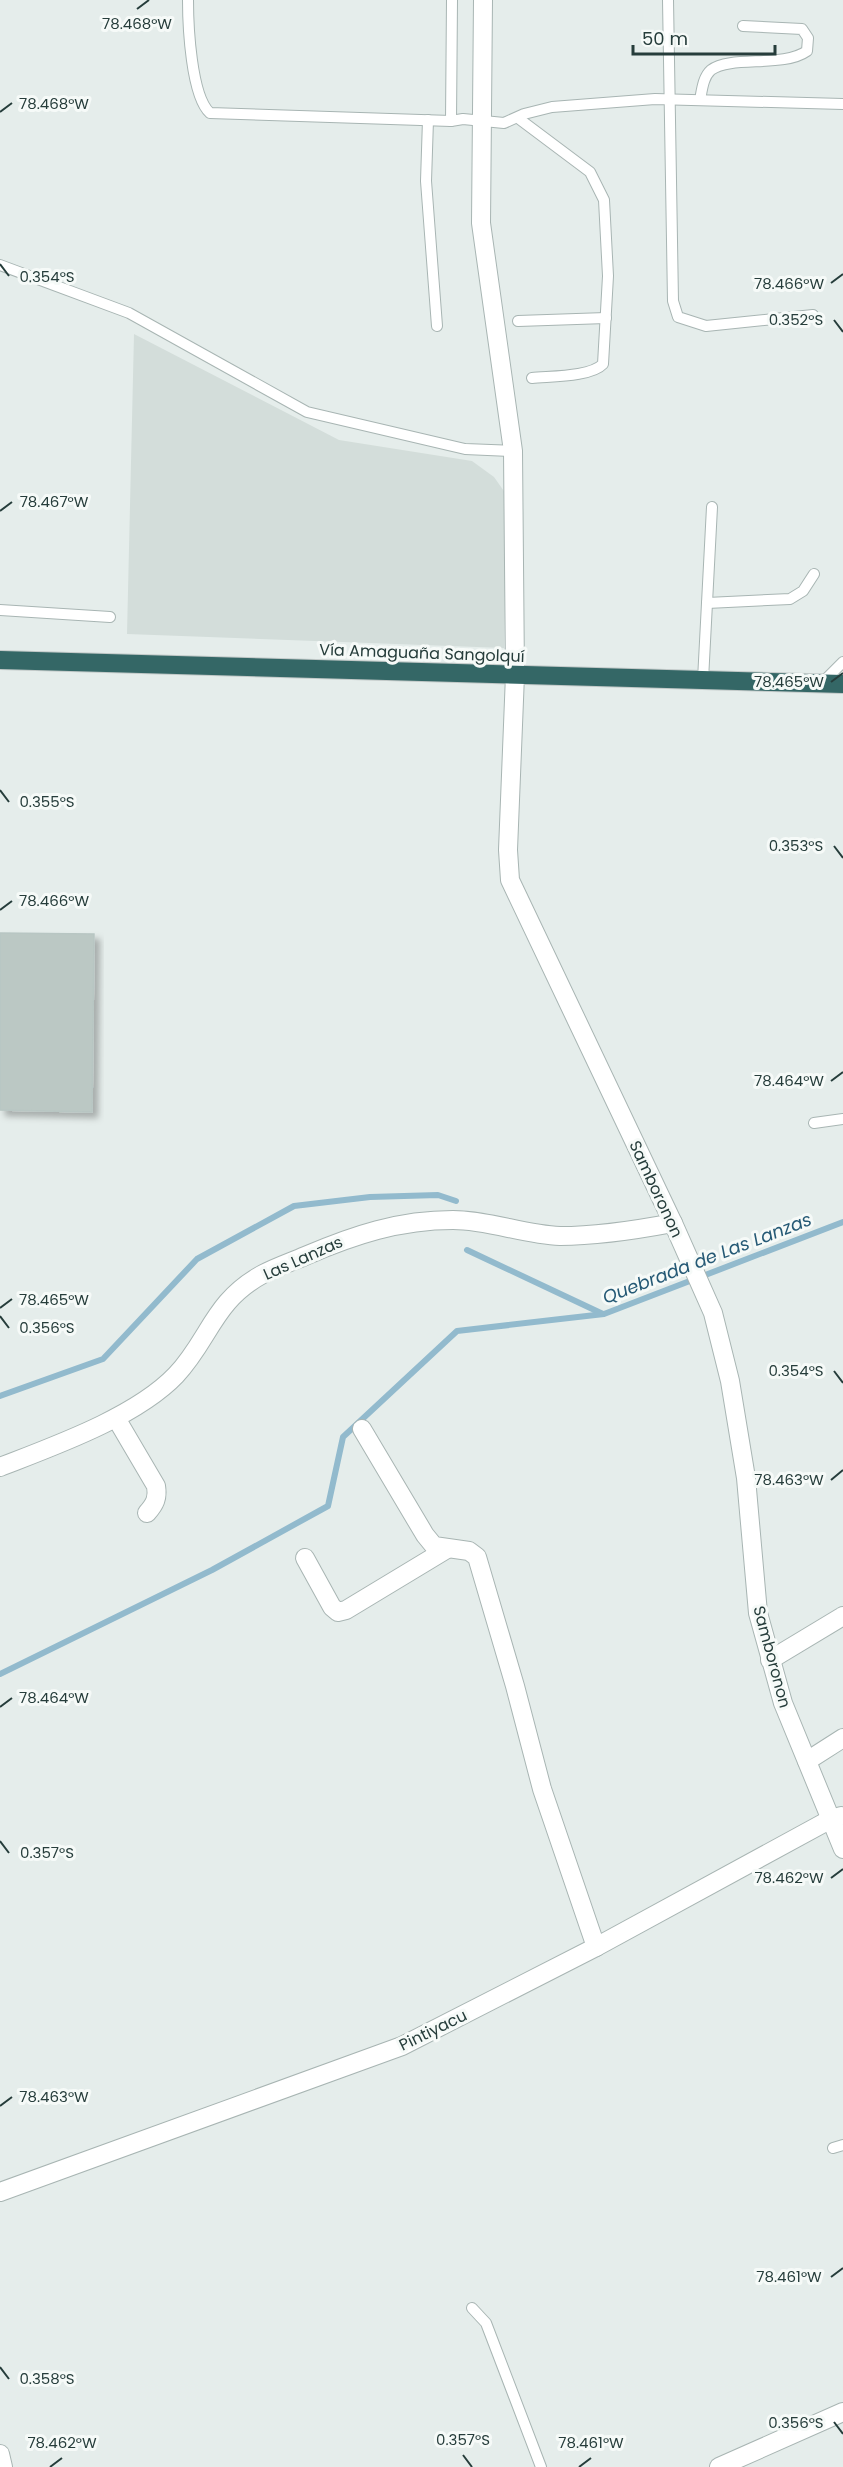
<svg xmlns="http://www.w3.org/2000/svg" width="843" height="2467" font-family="Poppins,sans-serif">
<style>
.built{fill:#d3ddda}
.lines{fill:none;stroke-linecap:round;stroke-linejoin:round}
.stream{stroke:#92bacd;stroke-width:6}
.building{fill:#bbc8c4;stroke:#b8c6c3;stroke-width:1.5;filter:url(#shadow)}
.lane-casing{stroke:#a8b5b3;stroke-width:12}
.street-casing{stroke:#a8b5b3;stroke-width:20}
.highway-casing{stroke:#c2c9c8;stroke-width:20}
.lane{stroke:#fff;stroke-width:10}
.street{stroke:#fff;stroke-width:18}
.highway{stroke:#346766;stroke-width:18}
.ticks{fill:none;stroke:#263d3b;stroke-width:2}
.labels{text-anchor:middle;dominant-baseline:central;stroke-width:6;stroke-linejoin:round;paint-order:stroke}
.street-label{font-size:16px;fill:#263d3b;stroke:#f6faf8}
.water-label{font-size:18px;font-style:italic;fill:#255975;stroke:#f6faf8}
.ticks-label{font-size:15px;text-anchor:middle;fill:#263d3b;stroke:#f6faf8;stroke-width:6;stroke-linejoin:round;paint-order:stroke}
</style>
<defs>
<filter id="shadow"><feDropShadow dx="5.5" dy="5.5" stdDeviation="3" flood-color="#0004"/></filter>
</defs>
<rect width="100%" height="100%" fill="#e5edeb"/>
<!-- built -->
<polygon class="built" points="134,334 339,440 472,461 494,477 506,494 504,648 127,634"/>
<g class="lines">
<!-- stream -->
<g class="stream">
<polyline points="467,1250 603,1314"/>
<polyline points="0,1396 103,1359 197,1259 294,1206 370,1197 438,1195 456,1201"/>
<polyline points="0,1674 212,1570 328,1506 343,1437 457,1331 604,1314 843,1222"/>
</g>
</g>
<!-- building -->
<polygon class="building" points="0,933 94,934 92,1112 0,1110"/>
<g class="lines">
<!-- lane casing -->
<g class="lane-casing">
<g id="lane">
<path d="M188 0C188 25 191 96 210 113L451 121 463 119 504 123 524 114 552 107 655 99 843 104"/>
<polyline points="668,0 673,301 678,317 706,326 813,315"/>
<path d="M700 100C702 90 703 77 711 70 731 55 783 68 807 51L808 38 802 29 743 26"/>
<path d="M518 118 590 172 604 200 608 276 603 364C591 377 549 376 532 378"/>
<polyline points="428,120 426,181 437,326"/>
<polyline points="451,121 452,0"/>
<polyline points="0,265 129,313 307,412 465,449 513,451"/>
<polyline points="518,321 606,318"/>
<polyline points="707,603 790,599 803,591 814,574"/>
<polyline points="0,610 110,617"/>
<polyline points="703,680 712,507"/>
<polyline points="822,683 843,662"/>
<polyline points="814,1123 843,1119"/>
<polyline points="833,2148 843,2145"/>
<polyline points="472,2308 486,2323 541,2467"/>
</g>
</g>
<!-- street casing -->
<g class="street-casing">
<g id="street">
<polyline points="483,0 481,223 513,451 515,675 508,850 510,880 673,1223 713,1313 730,1381 746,1478 758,1613 783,1703 843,1849"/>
<path d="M116 1418 156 1486C158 1498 155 1504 147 1513"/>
<polyline points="362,1429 425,1535 434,1546 469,1551 477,1557 515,1686 542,1789 596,1947"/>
<path d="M0 1467C54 1446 136 1417 176 1375 210 1339 213 1301 263 1274 276 1267 291 1262 305 1256 354 1235 399 1220 453 1220 489 1220 525 1235 560 1236 598 1236 636 1230 673 1223"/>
<polyline points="305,1558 332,1607 338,1612 346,1610 447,1549"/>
<polyline points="770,1660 843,1616"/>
<polyline points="807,1761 843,1738"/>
<polyline points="0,2192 402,2046 596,1947 831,1819 841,1816"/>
<polyline points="0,2454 3,2467"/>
<polyline points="719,2467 843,2412"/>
</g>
</g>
<!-- highway casing -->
<g class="highway-casing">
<polyline id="highway" points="0,660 843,684"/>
</g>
<!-- lane -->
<use href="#lane" class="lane"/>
<!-- street -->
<use href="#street" class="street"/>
<!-- highway -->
<use href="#highway" class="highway"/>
</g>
<!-- ticks -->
<path class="ticks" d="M137 9 149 0M0 112 12 103M0 264 9 276M831 283 843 274M834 320 843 332M0 511 12 502M831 682 843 673M0 790 9 802M834 846 843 858M0 910 12 901M831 1081 843 1072M0 1308 12 1299M0 1316 9 1328M834 1371 843 1383M831 1480 843 1470M0 1707 12 1698M0 1841 9 1853M831 1878 843 1869M0 2106 12 2097M831 2277 843 2268M0 2367 9 2379M834 2422 843 2434M463 2455 472 2467M50 2467 62 2458M579 2467 591 2458"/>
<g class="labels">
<!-- street labels -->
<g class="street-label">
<text transform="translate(422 653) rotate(2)">Vía Amaguaña Sangolquí</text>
<text transform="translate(656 1189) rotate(65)">Samboronon</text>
<text transform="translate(303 1258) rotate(-24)">Las Lanzas</text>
<text transform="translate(772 1657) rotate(75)">Samboronon</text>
<text transform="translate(433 2030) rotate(-26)">Pintiyacu</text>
</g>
<!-- water labels -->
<g class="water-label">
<text transform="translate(707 1258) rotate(-21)">Quebrada de Las Lanzas</text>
</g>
</g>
<g class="ticks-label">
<text x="137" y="29">78.468°W</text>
<text x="54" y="109">78.468°W</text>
<text x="47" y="282">0.354°S</text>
<text x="789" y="289">78.466°W</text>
<text x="796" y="325">0.352°S</text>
<text x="54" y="507">78.467°W</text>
<text x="789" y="687">78.465°W</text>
<text x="47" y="807">0.355°S</text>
<text x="796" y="851">0.353°S</text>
<text x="54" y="906">78.466°W</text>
<text x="789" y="1086">78.464°W</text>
<text x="54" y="1305">78.465°W</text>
<text x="47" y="1333">0.356°S</text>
<text x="796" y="1376">0.354°S</text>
<text x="789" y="1485">78.463°W</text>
<text x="54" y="1703">78.464°W</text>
<text x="47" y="1858">0.357°S</text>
<text x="789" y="1883">78.462°W</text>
<text x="54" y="2102">78.463°W</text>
<text x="789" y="2282">78.461°W</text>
<text x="47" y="2384">0.358°S</text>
<text x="796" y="2428">0.356°S</text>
<text x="463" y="2445">0.357°S</text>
<text x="62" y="2448">78.462°W</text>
<text x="591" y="2448">78.461°W</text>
</g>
<!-- scale -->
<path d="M633 45v9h142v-9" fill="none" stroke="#263d3b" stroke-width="3"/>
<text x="642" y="45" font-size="18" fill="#263d3b" stroke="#f6faf8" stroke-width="4.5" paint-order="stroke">50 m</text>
</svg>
